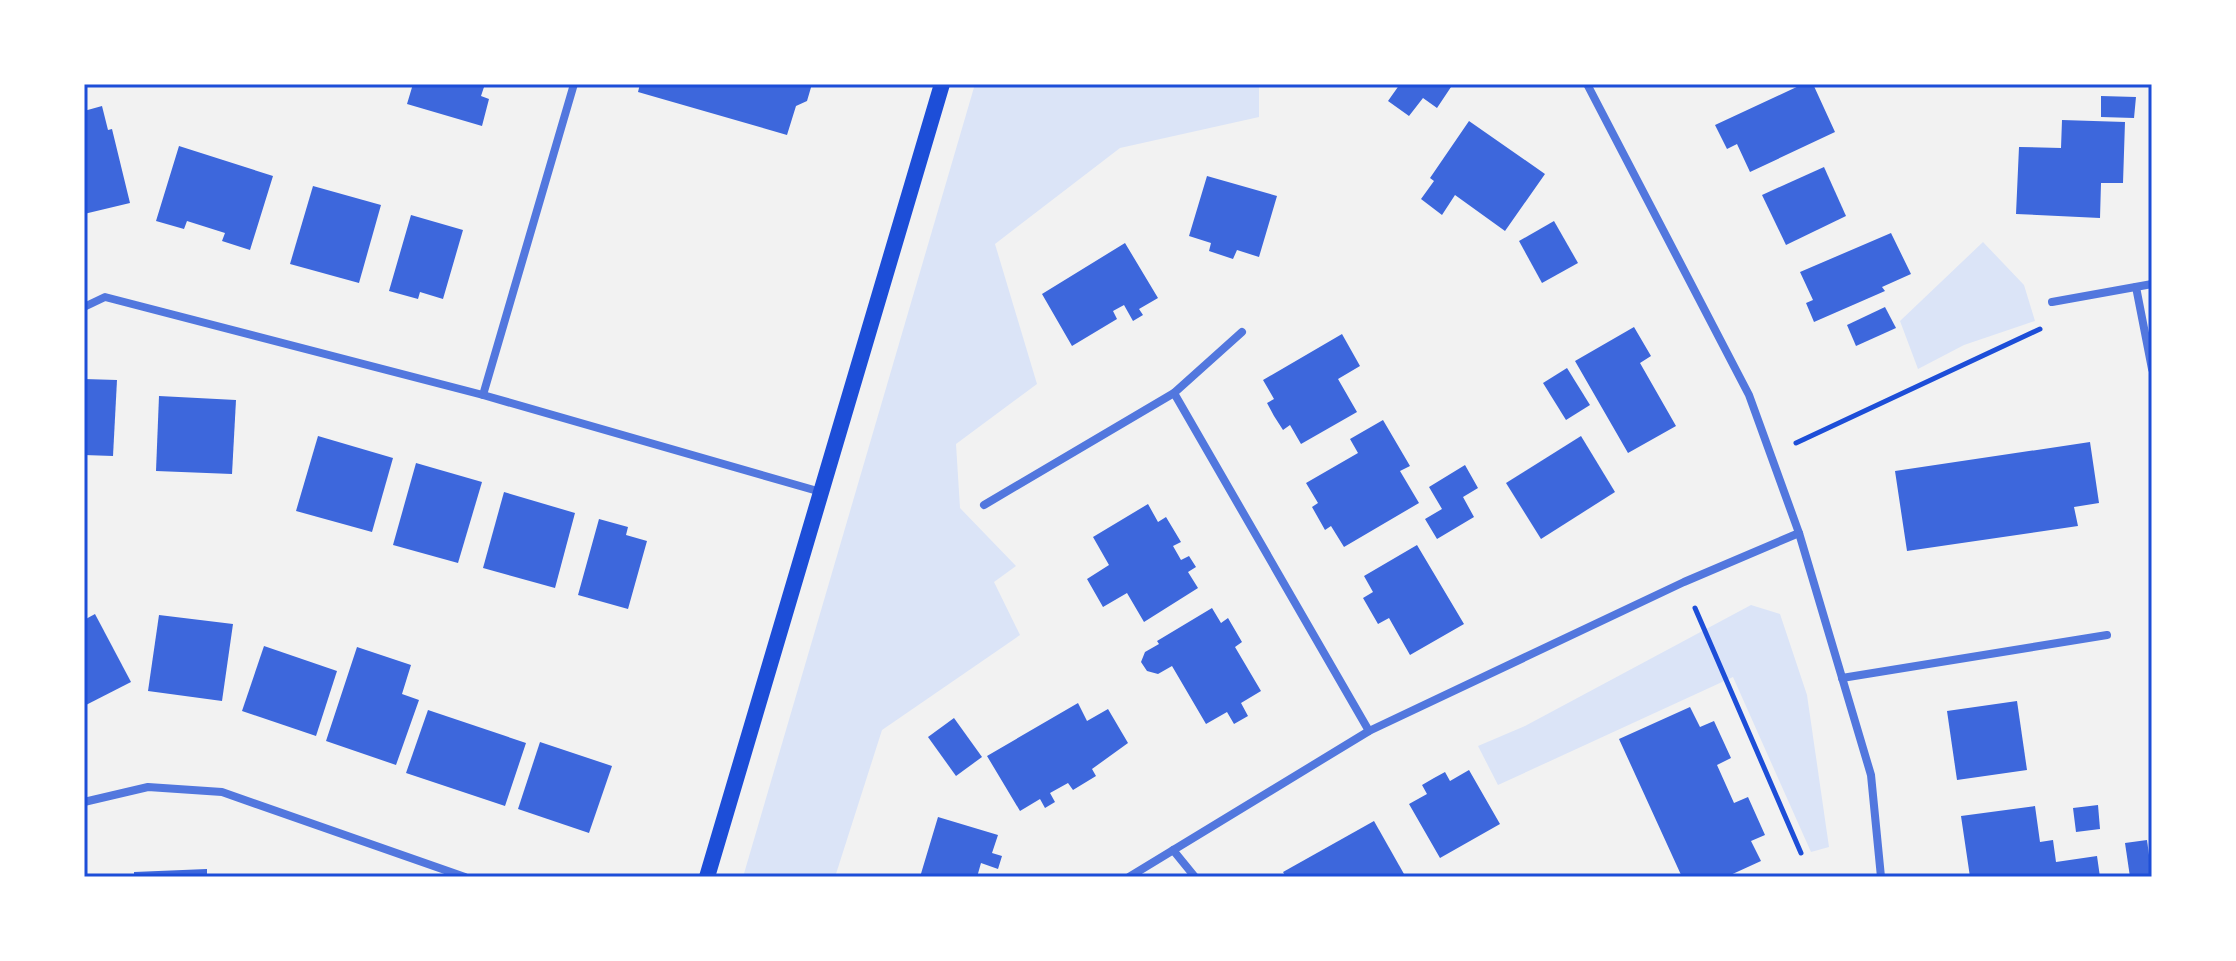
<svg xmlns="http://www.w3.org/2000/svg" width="2236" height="961" font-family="'Nunito Sans',sans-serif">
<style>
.green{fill:#dbe4f7}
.building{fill:#3d67dc}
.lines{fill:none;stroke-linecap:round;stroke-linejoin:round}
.path{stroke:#1d4ed8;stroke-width:5}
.minor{stroke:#5277de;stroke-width:8}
.secondary{stroke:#1d4ed8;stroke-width:16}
.neatline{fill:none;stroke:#1d4ed8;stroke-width:3}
</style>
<rect width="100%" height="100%" fill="#f2f2f2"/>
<!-- green -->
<g class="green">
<polygon points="975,84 1259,84 1259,117 1120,148 995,244 1037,384 956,444 960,508 1016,566 994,582 1020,635 882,730 835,877 743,877"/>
<polygon points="1983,242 2024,285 2035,321 1964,345 1918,369 1900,321"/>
<polygon points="1751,605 1780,614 1807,695 1829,847 1811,852 1733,677 1498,785 1478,746 1525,726"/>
</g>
<!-- building -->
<g class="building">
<polygon points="413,84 485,84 481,96 489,99 482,126 407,104"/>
<polygon points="640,84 812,84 807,101 796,106 787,135 638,92"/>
<polygon points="1400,84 1453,84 1437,108 1423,98 1409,116 1388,101"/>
<polygon points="1803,84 1813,84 1835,132 1750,172 1737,144 1727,149 1715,125"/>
<polygon points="2101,96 2136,97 2134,118 2101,117"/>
<polygon points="102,106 108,130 112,129 130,203 84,214 84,111"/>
<polygon points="2062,120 2125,122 2123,183 2101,183 2100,218 2016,214 2019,147 2061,148"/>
<polygon points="1469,121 1545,174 1505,231 1455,195 1442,215 1421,199 1434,181 1430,178"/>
<polygon points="179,146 273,176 250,250 222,241 225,233 187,221 184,229 156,221"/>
<polygon points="1824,167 1846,216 1786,245 1762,195"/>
<polygon points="1207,176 1277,196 1259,257 1237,250 1233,259 1209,251 1211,243 1189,236"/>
<polygon points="313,186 381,205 359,283 290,264"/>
<polygon points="411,215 463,230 443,299 420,292 418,299 389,291"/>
<polygon points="1554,221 1578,263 1542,283 1519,241"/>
<polygon points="1891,233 1911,274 1882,287 1885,291 1814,322 1806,303 1813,300 1800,272"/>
<polygon points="1125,243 1158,298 1139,309 1143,315 1133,321 1124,305 1113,311 1117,319 1072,346 1042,294"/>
<polygon points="1885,307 1896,328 1856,346 1847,325"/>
<polygon points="1634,327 1651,356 1640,363 1676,426 1628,453 1575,361"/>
<polygon points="1342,334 1360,366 1338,379 1357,412 1301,444 1290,425 1283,430 1274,416 1267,403 1274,399 1263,380"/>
<polygon points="1567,368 1590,405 1566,420 1543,383"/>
<polygon points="84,379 117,380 113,456 84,455"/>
<polygon points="159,396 236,400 232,474 156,471"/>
<polygon points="1383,420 1410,466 1400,471 1419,503 1344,547 1331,526 1325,530 1312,507 1318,503 1306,483 1358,453 1350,439"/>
<polygon points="318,436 393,458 372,532 296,511"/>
<polygon points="1581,436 1615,492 1541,539 1506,483"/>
<polygon points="2090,442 2099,503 2074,507 2078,526 1907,551 1895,471"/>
<polygon points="416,463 482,482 458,563 393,545"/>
<polygon points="1465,465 1478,488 1463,497 1474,517 1437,539 1425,519 1442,509 1429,487"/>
<polygon points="504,492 575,513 555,588 483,568"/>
<polygon points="1148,504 1158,522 1166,517 1181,542 1173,546 1181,560 1189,556 1196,567 1188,572 1198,588 1144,622 1127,593 1103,607 1087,579 1109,565 1093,537"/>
<polygon points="599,519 628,527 626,535 647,541 628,609 578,595"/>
<polygon points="1417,545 1464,624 1410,655 1389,618 1378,624 1363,598 1373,592 1364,576"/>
<polygon points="1212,608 1221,623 1228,618 1242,642 1235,647 1261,691 1241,703 1248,716 1234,724 1227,712 1206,724 1172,666 1158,674 1147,671 1141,662 1145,652 1159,644 1157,641"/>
<polygon points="95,614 131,682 84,706 84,620"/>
<polygon points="159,615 233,624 222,701 148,691"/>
<polygon points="264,646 337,671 316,736 242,711"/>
<polygon points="357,647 411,665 402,694 419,700 396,765 326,741"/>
<polygon points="2017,701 2027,770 1957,780 1947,711"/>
<polygon points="1078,703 1087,721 1108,709 1128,743 1092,769 1096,776 1073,790 1068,783 1050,793 1055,802 1045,808 1040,799 1020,811 987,756"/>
<polygon points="1690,707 1700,727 1714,721 1731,758 1717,765 1734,803 1748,797 1765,835 1751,841 1761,861 1726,877 1682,877 1619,739"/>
<polygon points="428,710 526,743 505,806 406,773"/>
<polygon points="954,718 982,757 956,776 928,737"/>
<polygon points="540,742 612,766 589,833 518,809"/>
<polygon points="1469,770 1500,824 1440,858 1409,804 1427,794 1422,785 1434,778 1445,772 1450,781"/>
<polygon points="2098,805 2100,829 2076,832 2073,808"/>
<polygon points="2035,806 2040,842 2053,840 2056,862 2097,856 2100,877 1970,877 1961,816"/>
<polygon points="938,817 998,835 992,853 1002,856 998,869 981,863 977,877 920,877"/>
<polygon points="1374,821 1404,874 1398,877 1286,877 1283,872"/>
<polygon points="2147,840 2152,877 2130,877 2125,843"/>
<polygon points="207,869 207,877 134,877 134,872"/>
</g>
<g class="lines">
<!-- path -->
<g class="path">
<polyline points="1796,443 2040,329"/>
<polyline points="1695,608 1801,853"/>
</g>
<!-- minor -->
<g class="minor">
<polyline points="1587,84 1749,395 1799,533 1871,775 1881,877"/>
<polyline points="2136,287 2152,369"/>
<polyline points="2052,302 2152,284"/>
<polyline points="84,307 105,297 483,395 821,492"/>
<polyline points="1174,393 1369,731"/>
<polyline points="483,395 574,84"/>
<polyline points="984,505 1174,393 1242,332"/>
<polyline points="1842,678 2107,635"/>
<polyline points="84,802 148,787 222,792 465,877"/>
<polyline points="1173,850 1195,877"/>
<polyline points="1129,877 1369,731 1684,582 1799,533"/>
</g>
<!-- secondary -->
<polyline class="secondary" points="707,877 942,84"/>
</g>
<!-- border -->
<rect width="2236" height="961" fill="none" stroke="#ffffff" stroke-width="172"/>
<rect x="86" y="86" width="2064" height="789" class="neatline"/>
</svg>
